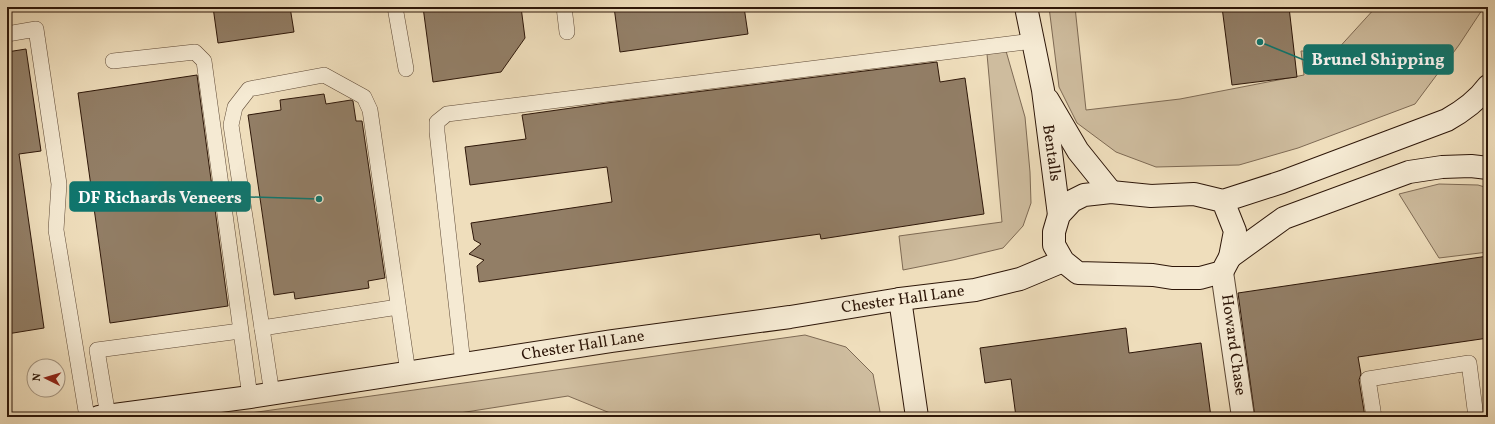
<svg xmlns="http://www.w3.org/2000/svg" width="1495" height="424" font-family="Vollkorn,serif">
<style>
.grass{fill:#cebc9e;stroke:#7e6a54}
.building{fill:#927e66;stroke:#2e1709}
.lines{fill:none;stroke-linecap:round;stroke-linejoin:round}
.lane-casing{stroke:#5e4936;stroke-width:16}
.street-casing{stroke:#5e4936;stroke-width:24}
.secondary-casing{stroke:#2e1709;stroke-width:24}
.lane{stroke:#f5ead3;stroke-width:15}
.street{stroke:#f5ead3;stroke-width:22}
.secondary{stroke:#f5ead3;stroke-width:22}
.labels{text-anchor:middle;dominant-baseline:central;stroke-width:3;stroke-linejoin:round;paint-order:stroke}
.street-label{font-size:16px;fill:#2e1709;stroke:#f5ead3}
.leader{fill:none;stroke:#0f766e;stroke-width:1.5}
.callout-dot{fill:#0f766e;stroke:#f5ead3;stroke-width:1.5}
.callout{fill:#0f766e;stroke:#0f766e;stroke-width:1.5}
.callout-label{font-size:17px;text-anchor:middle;font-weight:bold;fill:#fff}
</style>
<rect width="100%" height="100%" fill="#efdebc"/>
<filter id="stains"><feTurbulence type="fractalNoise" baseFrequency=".005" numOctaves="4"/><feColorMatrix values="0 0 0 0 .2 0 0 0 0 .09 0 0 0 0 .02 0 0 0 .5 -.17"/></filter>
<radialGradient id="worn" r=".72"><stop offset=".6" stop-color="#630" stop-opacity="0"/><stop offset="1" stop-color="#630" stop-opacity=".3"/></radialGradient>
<!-- grass -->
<g class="grass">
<polygon points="1049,7 1075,7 1086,110 1180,99 1304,75 1301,51 1335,52 1376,7 1484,7 1459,45 1415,104 1298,148 1239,165 1156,167 1116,152 1077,123 1059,87"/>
<polygon points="1006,51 1025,117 1030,172 1031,203 1023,226 1003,248 953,260 903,270 899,236 1002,222 987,54"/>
<polygon points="1439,184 1478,185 1488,188 1488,252 1439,258 1399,194"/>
<polygon points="805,335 846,347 873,374 881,417 620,417 568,396 434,417 222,417"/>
</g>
<!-- building -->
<g class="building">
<polygon points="213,7 290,7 294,32 218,43"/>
<polygon points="423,7 521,7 525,38 501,72 433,82"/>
<polygon points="614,7 744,7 748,34 620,52"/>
<polygon points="1222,7 1289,7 1297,77 1232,85"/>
<polygon points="26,49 41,151 19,154 44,328 7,334 7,52"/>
<polygon points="937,62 940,82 965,78 984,214 821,239 820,234 479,282 477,266 484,260 469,254 481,244 474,240 471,223 612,202 607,167 470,185 465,147 526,139 522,115 607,103"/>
<polygon points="197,75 228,306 110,323 78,93"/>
<polygon points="324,94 326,104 351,100 353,101 356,121 362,121 385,278 368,281 369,288 295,299 294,292 274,295 248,115 281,110 280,100"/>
<polygon points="1488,256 1488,338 1358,357 1361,374 1359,380 1365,417 1255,417 1238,293"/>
<polygon points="1126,328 1129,353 1201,343 1211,417 1016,417 1011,379 985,383 980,348"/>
</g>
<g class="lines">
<!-- lane casing -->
<g class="lane-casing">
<g id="lane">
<polyline points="395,7 406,69"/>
<polyline points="564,7 567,32"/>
<polyline points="7,34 36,29 59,184 56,230 87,417"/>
<polyline points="113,61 195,52 204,61 250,397"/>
<polyline points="262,328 398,307"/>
<polyline points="463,364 437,132 437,122 447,114 1033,41"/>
<polyline points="272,394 231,125 235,107 249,89 324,75 364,97 370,110 408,373"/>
<polyline points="108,416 97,350 240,331"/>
<polyline points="1374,417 1368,379 1469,363 1476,417"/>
</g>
</g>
<!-- street casing -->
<g class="street-casing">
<polyline id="street" points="1222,272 1243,417"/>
</g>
<!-- secondary casing -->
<g class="secondary-casing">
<g id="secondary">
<polyline points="1026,7 1043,90 1059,215"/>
<polyline points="1048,100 1078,151 1111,192"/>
<path d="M1223 201 1235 231 1230 257 1222 272 1200 278H1172L1153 275 1078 273 1063 261 1054 245V232L1059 215 1072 201 1084 195 1111 192 1151 196 1194 194 1223 201 1282 182 1447 120C1463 111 1477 101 1488 86"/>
<polyline points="1230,257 1284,218 1409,172 1442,167 1471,166 1488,168"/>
<polyline points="900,299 917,417"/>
<polyline points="99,417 250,397 612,341 790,317 900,299 975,290 1020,279 1063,261"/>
</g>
</g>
<!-- lane -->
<use href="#lane" class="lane"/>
<!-- street -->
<use href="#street" class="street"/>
<!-- secondary -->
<use href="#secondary" class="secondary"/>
</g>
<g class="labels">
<!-- street labels -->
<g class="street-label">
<text transform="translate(1051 153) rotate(82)">Bentalls</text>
<text transform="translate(903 300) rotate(-8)">Chester Hall Lane</text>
<text transform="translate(1233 345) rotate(82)">Howard Chase</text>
<text transform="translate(583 346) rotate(-9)">Chester Hall Lane</text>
</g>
</g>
<!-- callouts -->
<path class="leader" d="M1260 42L1304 60M319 199L250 197"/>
<g class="callout-dot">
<circle cx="1260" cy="42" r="4"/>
<circle cx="319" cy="199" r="4"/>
</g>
<g class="callout">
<rect x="1304" y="45" width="149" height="29" rx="4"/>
<rect x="70" y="182" width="180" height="29" rx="4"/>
</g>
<g class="callout-label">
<text x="1378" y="65">Brunel Shipping</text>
<text x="160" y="203">DF Richards Veneers</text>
</g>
<!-- margin -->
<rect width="1495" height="424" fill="none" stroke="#efdebc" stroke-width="24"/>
<rect x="8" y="8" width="1479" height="408" fill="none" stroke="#2e1709" stroke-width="2"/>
<rect x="12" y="12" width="1471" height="400" fill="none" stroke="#2e1709"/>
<!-- north arrow -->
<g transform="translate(46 378) rotate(275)"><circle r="19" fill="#f5ead3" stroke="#a59682"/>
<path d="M0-3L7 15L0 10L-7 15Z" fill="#8f2418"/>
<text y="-6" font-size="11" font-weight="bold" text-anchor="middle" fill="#2e1709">N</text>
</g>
<rect width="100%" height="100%" filter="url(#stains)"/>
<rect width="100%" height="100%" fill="url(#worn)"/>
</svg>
